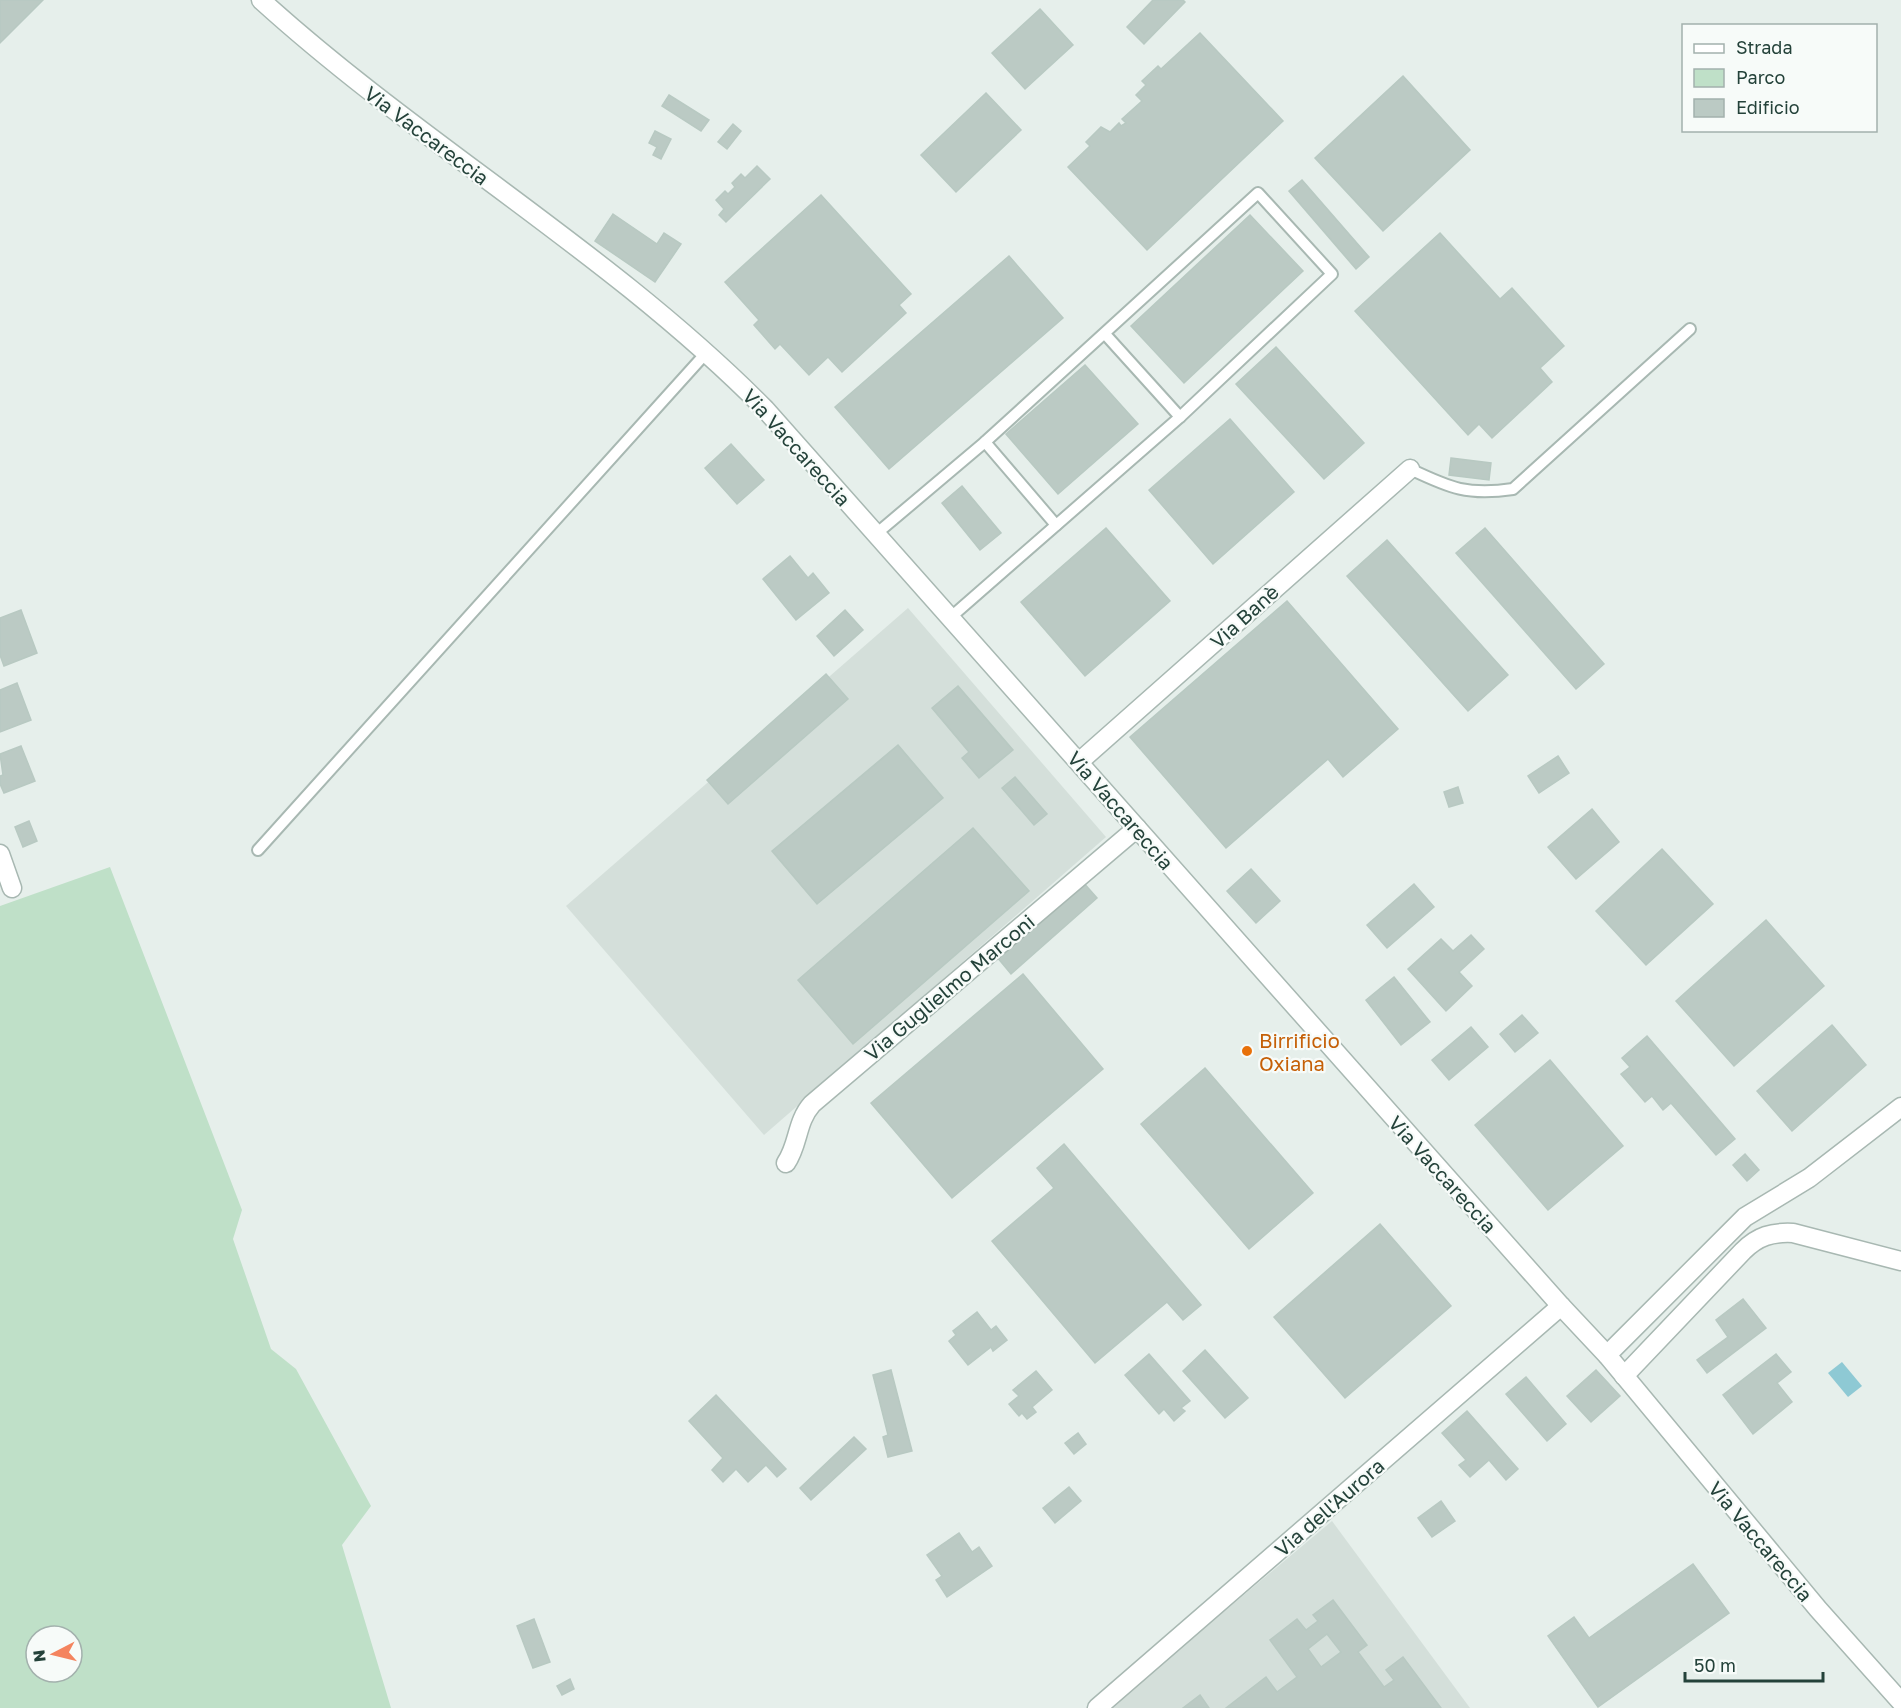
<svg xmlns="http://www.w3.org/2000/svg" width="1901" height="1708" font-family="'Golos Text',sans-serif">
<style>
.built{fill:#d4dfda}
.green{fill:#bfe0c8;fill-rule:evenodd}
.water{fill:#8ec9d4}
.building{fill:#bbcac4;stroke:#b8c9c2;stroke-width:1.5;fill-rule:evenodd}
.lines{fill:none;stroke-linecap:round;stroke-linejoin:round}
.service-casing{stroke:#a8b8b2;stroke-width:14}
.minor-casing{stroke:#a8b8b2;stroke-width:21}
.service{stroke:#fff;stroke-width:10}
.minor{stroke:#fff;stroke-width:18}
.food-dot{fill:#e8710a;stroke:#f7fbf9;stroke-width:2}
.labels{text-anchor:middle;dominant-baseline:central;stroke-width:4.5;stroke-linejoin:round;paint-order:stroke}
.street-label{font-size:20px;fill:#24423a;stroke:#f7fbf9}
.food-label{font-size:20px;fill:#c56008;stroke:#f7fbf9;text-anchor:start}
</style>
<rect width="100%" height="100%" fill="#e6efeb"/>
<!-- built -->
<g class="built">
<polygon points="908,608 1106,837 764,1135 566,906"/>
<polygon points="1332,1521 1470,1708 1109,1708"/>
</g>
<!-- green -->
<path class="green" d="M110 867 242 1210 233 1239 271 1349 296 1369 371 1506 342 1545 391 1708H0V906ZM36 1636H72V1672H36Z"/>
<!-- water -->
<polygon class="water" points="1842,1362 1862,1386 1848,1397 1828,1373"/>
<!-- building -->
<g class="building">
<polygon points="0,0 43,0 0,43"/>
<polygon points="1153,0 1183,0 1185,2 1144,44 1127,27"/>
<polygon points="1040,9 1073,45 1025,89 992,53"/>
<polygon points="1200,33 1283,121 1147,250 1068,167 1090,146 1086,142 1101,127 1110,132 1119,123 1121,126 1126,123 1122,119 1142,101 1136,95 1146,85 1142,81 1158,66 1161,69"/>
<polygon points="1403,76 1470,150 1383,231 1315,158"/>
<polygon points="986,93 1021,130 956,192 921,155"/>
<polygon points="669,95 709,120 701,131 662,106"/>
<polygon points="733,124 741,131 727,149 718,142"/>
<polygon points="655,131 671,139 661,159 653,155 657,147 649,143"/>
<polygon points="757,166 770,179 726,222 719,215 724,209 716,200 725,191 728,194 735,187 732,183 741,174 745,178"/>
<polygon points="1302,180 1369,257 1356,269 1289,191"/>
<polygon points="821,195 911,294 899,305 906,313 842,372 828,357 809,375 780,344 775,349 754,325 759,320 725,282"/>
<polygon points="613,214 657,244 664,233 681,244 655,282 595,241"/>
<polygon points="1250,215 1303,271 1184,383 1131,326"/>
<polygon points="1440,233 1500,299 1512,288 1564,346 1540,368 1552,382 1492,438 1479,424 1468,435 1355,311"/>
<polygon points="1009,256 1063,318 889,469 835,407"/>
<polygon points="1276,347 1364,443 1324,479 1236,384"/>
<polygon points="1085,365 1138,424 1058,494 1006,434"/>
<polygon points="1230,419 1294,492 1213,564 1149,490"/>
<polygon points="731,444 764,480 737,504 705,468"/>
<polygon points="1451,458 1491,463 1489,480 1449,475"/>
<polygon points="962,486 1001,533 980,550 942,503"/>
<polygon points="1106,528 1170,601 1085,676 1021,602"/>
<polygon points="1485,528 1604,664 1576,689 1456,553"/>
<polygon points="1387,540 1508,675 1468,711 1347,576"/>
<polygon points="790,556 808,578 813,573 829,593 796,620 763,579"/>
<polygon points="1287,601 1398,729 1343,777 1328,759 1226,848 1130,737"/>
<polygon points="21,610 37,653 4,666 0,655 0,618"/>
<polygon points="845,610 863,630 834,656 817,636"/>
<polygon points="826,674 848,699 728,804 707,780"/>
<polygon points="17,683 31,720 0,732 0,690"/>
<polygon points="958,686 1013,750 979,778 962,758 969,752 932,708"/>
<polygon points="898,745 943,798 817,904 772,851"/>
<polygon points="21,746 35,781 4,793 0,784 0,776 3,775 0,754"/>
<polygon points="1558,756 1569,773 1539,793 1528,776"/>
<polygon points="1015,777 1047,814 1034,825 1002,788"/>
<polygon points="1458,787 1463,803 1449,807 1444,792"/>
<polygon points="1592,809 1619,842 1576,879 1548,847"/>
<polygon points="29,821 37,841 23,847 15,827"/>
<polygon points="973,828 1029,891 853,1044 798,980"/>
<polygon points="1662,849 1713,904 1646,965 1596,911"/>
<polygon points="1251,869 1280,901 1256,923 1227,891"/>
<polygon points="1082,881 1097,898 1011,974 997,957"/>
<polygon points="1414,884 1434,907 1387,948 1367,925"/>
<polygon points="1766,920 1824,986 1734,1066 1676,1001"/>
<polygon points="1471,935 1484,949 1459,972 1472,986 1446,1011 1408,969 1441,939 1453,951"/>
<polygon points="1023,974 1103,1069 952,1198 871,1103"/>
<polygon points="1394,977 1430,1022 1401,1045 1366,1000"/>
<polygon points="1522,1015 1538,1033 1515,1052 1500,1034"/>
<polygon points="1832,1025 1866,1065 1792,1131 1757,1091"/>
<polygon points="1471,1027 1488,1047 1449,1080 1432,1060"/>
<polygon points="1647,1036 1735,1139 1716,1155 1671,1103 1663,1110 1652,1096 1645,1102 1621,1074 1630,1067 1622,1058"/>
<polygon points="1550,1060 1623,1146 1548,1210 1475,1125"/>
<polygon points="1205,1068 1313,1193 1249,1249 1141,1124"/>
<polygon points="1064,1144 1201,1305 1183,1320 1167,1302 1095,1363 992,1241 1054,1188 1037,1168"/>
<polygon points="1745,1154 1759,1170 1747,1181 1733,1165"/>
<polygon points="1380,1224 1451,1306 1345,1398 1274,1317"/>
<polygon points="1743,1299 1766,1328 1707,1373 1697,1360 1728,1337 1716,1320"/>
<polygon points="977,1312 991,1330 996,1326 1007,1340 993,1351 991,1347 968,1365 949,1341 956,1335 953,1331"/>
<polygon points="1205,1350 1248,1398 1225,1418 1183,1371"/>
<polygon points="1149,1354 1190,1401 1181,1408 1185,1411 1174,1421 1164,1409 1159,1414 1125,1375"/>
<polygon points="1776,1354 1791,1372 1777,1383 1792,1402 1753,1434 1723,1395"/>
<polygon points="891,1370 912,1451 888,1457 883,1437 888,1435 873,1375"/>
<polygon points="1596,1370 1620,1396 1591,1422 1567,1396"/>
<polygon points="1036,1371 1052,1390 1032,1407 1036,1412 1027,1419 1022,1413 1019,1416 1009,1404 1019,1396 1013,1390"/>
<polygon points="1526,1377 1566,1424 1547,1441 1506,1394"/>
<polygon points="716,1395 786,1469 777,1477 766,1465 748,1482 736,1469 723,1482 712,1470 723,1458 689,1421"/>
<polygon points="1467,1411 1518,1469 1506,1480 1489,1460 1470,1477 1459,1465 1466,1460 1442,1433"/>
<polygon points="1078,1433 1086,1444 1074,1454 1065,1443"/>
<polygon points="854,1437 866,1449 811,1500 800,1488"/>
<polygon points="1069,1487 1081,1501 1055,1523 1043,1508"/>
<polygon points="1441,1501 1455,1521 1432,1537 1418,1518"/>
<polygon points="959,1533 972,1552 979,1547 992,1566 947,1597 936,1580 942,1576 927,1555"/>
<polygon points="1693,1564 1729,1613 1598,1707 1548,1636 1574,1617 1589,1638"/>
<path d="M1333 1600 1367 1645 1358 1652 1384 1687 1394 1680 1386 1670 1403 1657 1441 1708H1226L1266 1677 1277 1692 1297 1677 1270 1640 1297 1619 1306 1630 1318 1621 1313 1615ZM1327 1634 1341 1652 1321 1667 1308 1649Z"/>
<polygon points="534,1619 550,1662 533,1668 517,1626"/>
<polygon points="570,1679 574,1689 562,1695 557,1686"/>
<polygon points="1200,1695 1209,1708 1183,1708"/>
</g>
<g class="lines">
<!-- service casing -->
<g class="service-casing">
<g id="service">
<polyline points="1105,334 1180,417"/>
<polyline points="985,442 1056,525"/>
<path d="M1410 469C1450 488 1468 496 1513 489L1690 329"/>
<polyline points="876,534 985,442 1258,193 1332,274 1180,417 951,617"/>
<polyline points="258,850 706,353"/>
</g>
</g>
<!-- minor casing -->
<g class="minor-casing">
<g id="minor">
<path d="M261 0C422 146 612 254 765 409L1561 1306 1607 1355 1818 1609 1901 1702"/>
<polyline points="1079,762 1410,469"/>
<polyline points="0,854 12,888"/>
<path d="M786 1163C799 1144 796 1122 812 1104L1137 828"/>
<polyline points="1607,1355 1745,1217 1809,1178 1901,1107"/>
<path d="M1624 1376 1743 1251C1758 1236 1772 1232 1793 1233L1901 1261"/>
<polyline points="1097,1708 1561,1306"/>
</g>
</g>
<!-- service -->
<use href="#service" class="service"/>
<!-- minor -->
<use href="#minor" class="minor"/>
</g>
<!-- markers -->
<circle class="food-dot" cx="1247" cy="1051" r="6"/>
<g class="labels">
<!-- street labels -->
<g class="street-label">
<text transform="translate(427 135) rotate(37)">Via Vaccareccia</text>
<text transform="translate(797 447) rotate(48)">Via Vaccareccia</text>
<text transform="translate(1244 616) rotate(-42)">Via Banè</text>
<text transform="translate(1121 810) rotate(49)">Via Vaccareccia</text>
<text transform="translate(949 987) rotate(-40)">Via Guglielmo Marconi</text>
<text transform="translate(1443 1174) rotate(48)">Via Vaccareccia</text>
<text transform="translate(1329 1507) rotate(-41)">Via dell'Aurora</text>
<text transform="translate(1761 1541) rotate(50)">Via Vaccareccia</text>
</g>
<!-- food labels -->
<g class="food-label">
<text x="1259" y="1040">Birrificio<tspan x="1259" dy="23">Oxiana</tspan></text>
</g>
</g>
<!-- legend -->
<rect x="1682" y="24" width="195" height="108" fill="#f7fbf9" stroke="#a3b1ad" stroke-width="1.5"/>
<rect x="1694" y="44" width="30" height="9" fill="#ffffff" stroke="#a3b1ad" stroke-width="1.5"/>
<text x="1736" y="54" font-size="18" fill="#24423a">Strada</text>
<rect x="1694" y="69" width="30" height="18" fill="#bfe0c8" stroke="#a3b1ad" stroke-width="1.5"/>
<text x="1736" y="84" font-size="18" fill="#24423a">Parco</text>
<rect x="1694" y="99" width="30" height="18" fill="#bbcac4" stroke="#a3b1ad" stroke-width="1.5"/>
<text x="1736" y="114" font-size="18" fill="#24423a">Edificio</text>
<!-- north arrow -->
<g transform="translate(54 1654) rotate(263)"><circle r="28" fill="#f7fbf9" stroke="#a3b1ad" stroke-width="1.5"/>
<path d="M0-4.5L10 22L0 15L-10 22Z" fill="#f4845f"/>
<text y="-9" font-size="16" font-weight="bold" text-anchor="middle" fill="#24423a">N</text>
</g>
<!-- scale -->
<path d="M1685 1672v9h138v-9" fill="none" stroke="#24423a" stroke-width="3"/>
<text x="1694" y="1672" font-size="18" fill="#24423a" stroke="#f7fbf9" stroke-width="4.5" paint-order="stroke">50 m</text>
</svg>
